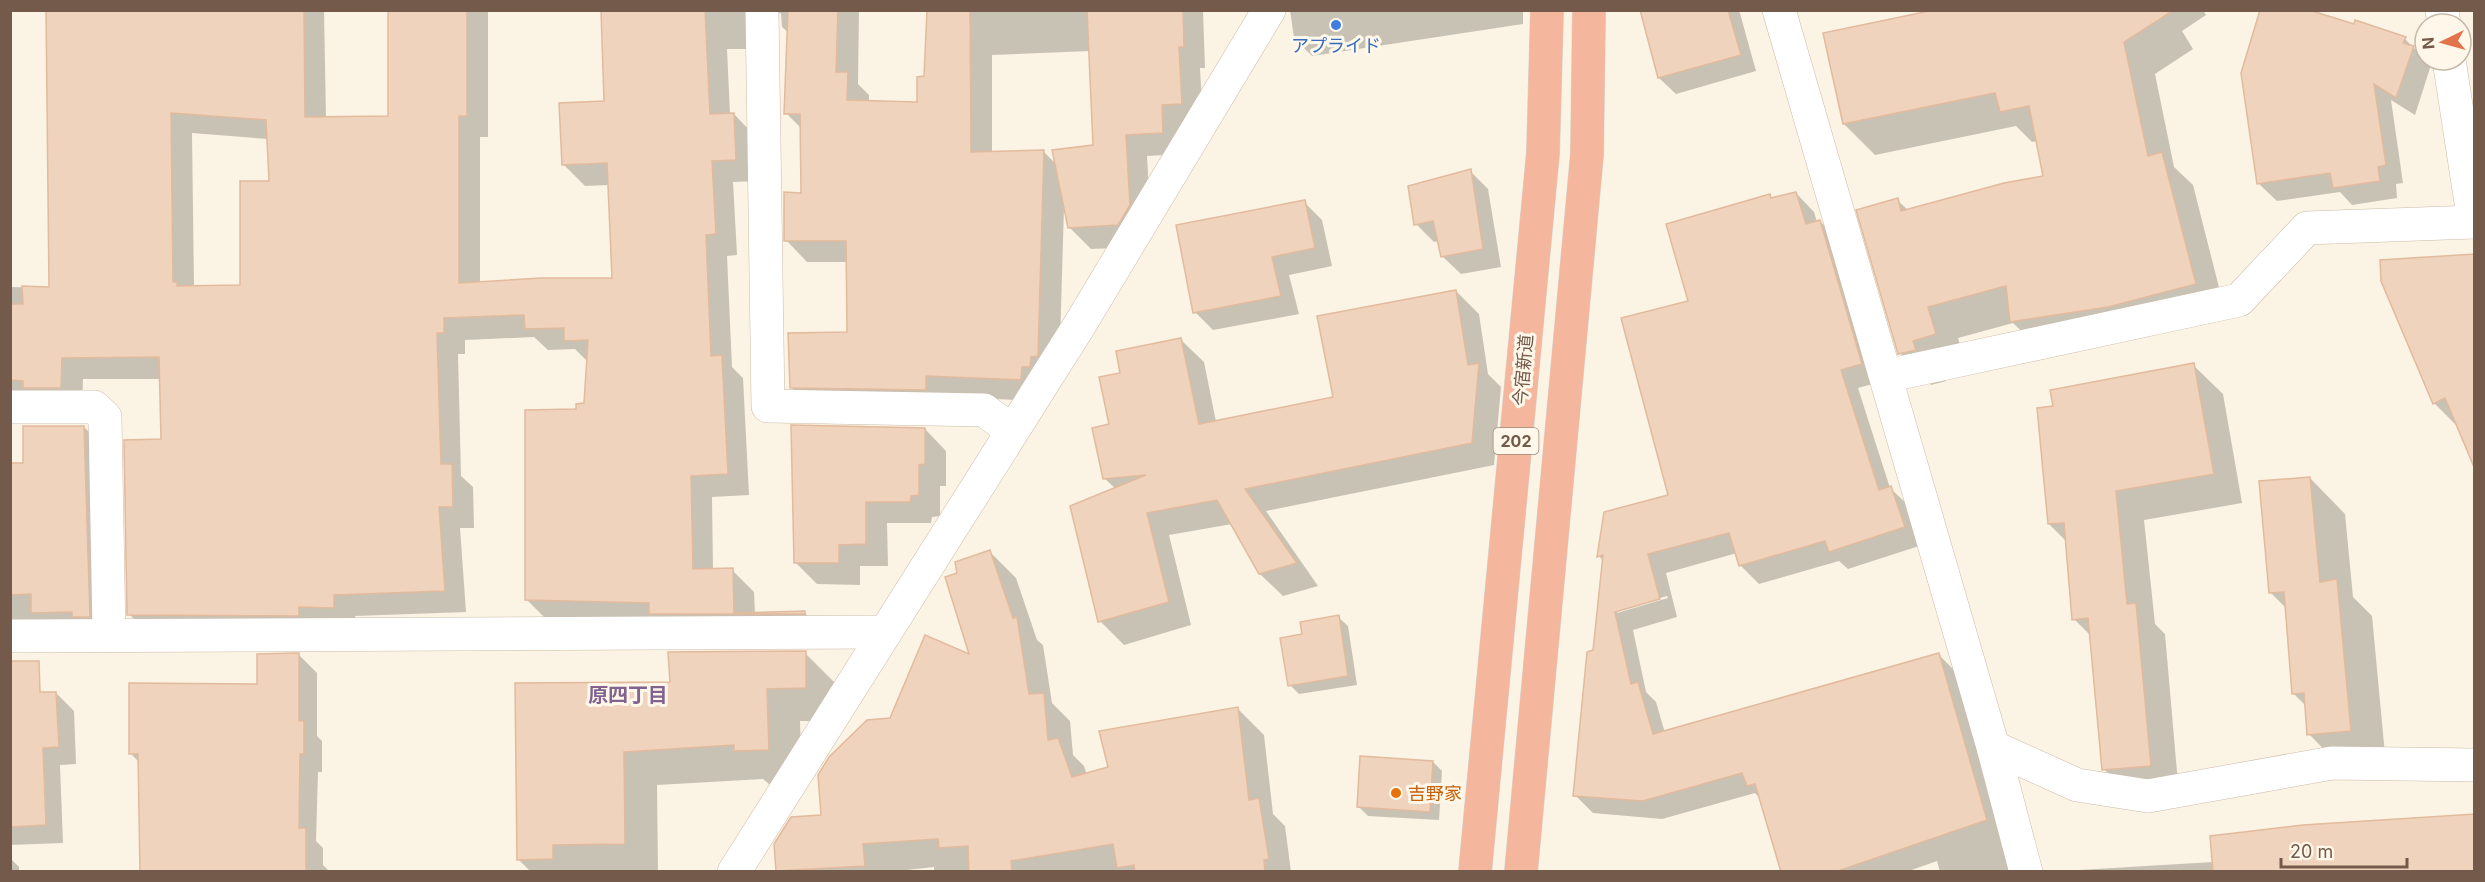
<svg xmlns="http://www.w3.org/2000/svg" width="2485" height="882" font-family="Inter,'Noto Sans JP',sans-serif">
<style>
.shadow{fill:#0003;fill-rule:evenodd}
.building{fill:#f0d3bc;stroke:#e2ba9d;stroke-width:1.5;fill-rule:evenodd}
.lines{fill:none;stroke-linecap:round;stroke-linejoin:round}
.minor-casing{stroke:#cdbbaa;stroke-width:34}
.highway-casing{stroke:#dbd4d0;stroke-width:34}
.minor{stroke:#fff;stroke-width:33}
.highway{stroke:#f4b69c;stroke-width:33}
.shop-dot{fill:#3f7fe0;stroke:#fff7e9;stroke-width:2}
.food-dot{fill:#e8710a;stroke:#fff7e9;stroke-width:2}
.labels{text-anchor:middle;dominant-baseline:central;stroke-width:6;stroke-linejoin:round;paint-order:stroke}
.shield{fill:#fff7e9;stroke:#9d897a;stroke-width:1.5}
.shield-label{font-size:16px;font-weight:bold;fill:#735a4a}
.shop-label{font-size:18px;fill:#366cbe;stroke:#fff7e9}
.street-label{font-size:18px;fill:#735a4a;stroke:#fff7e9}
.food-label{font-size:18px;fill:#c56008;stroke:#fff7e9;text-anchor:start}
.neighbourhood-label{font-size:20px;font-weight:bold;fill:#82628f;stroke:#fff7e9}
</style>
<rect width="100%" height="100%" fill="#fbf3e3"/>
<!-- shadow -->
<g class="shadow">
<path d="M47 10H324L326 118 390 117 389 10H488V137H480V283L614 280 609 185 585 186 563 164 606 102 603 10H859L858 84 869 95V102L918 103 925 78 927 10H1203L1205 68H1200L1203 125 1184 154 1147 156 1151 228 1139 247 1091 249 1070 228 1064 207 1059 377 1042 401 947 397 813 409 791 387 849 334 848 262H807L786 240 802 194V129L786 113 789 33 782 27 781 13 775 15 765 49H727L730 114H734L755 136 757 181 733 182 737 255 727 256 732 367 743 378 749 495 712 497 713 570H732L754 592 755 614 804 612 826 634 548 621 527 600 577 411 585 404 588 362 575 349 548 350 534 337 465 340V354H458L461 476 473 487 474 528H460L466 612 355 616V629L151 636 129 614 162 440 161 379H83L82 409H10V287L50 288ZM1090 51 1094 146 1057 165 1044 152 992 153V55ZM192 133 268 139 270 183 242 286 194 287Z"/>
<polygon points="1290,10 1523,10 1523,24 1312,56 1294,38"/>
<polygon points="1641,10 1739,10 1756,71 1676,94 1659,78"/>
<polygon points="1941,10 2203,10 2206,15 2182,31 2193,49 2155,74 2174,167 2193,185 2226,315 2043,352 2013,323 1958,338 1966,365 1943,372 1946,381 1931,385 1900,353 1897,200 1908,210 2045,177 2037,141 2032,142 2016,126 1875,155 1844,124"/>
<polygon points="2405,39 2431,65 2415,115 2391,100 2403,183 2396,184 2397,198 2352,205 2340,192 2277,201 2258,183"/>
<polygon points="1470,171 1488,189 1501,267 1461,274 1442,256 1439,241 1434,242 1416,224"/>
<path d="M1796 193 1814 212 1817 222 1820 221 1838 240 1880 382 1858 388 1890 488 1909 506 1922 545 1848 569 1839 561 1759 584 1740 565 1737 553 1666 573 1677 617 1633 630 1646 692 1656 702 1665 733 1939 655 1957 673 2014 872H1940L1937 861 1906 872H1783L1760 798 1755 793 1662 819 1593 813 1575 795 1604 562 1599 556 1670 496 1690 302 1769 196 1773 199ZM1667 596 1668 598 1617 613V610Z"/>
<polygon points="1304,202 1322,220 1332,266 1289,275 1299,314 1213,330 1195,312"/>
<polygon points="1456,291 1479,314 1488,374 1501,387 1494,465 1266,511 1318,586 1283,596 1260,574 1232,524 1169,535 1191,625 1124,645 1101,622 1072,507 1116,489 1104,478 1111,425 1122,374 1181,340 1204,362 1216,422 1335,398"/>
<polygon points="2474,313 2459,428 2434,403"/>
<polygon points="2193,365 2223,394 2242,503 2144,520 2155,624 2165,634 2179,795 2133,799 2104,769 2091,636 2074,619 2067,542 2049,524 2055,408"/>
<polygon points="84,427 102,445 107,634 10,631 10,464 25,464"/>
<polygon points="925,429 946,451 946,486 940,486 940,516 932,517 931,523 887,523 888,566 860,566 860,585 817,584 796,563"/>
<polygon points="2310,478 2345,514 2353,597 2372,616 2386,765 2344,770 2309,734 2306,706 2293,693 2286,608 2270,592"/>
<polygon points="990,552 1016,578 1037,640 1043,645 1052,703 1070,721 1073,755 1084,766 1087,775 1110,768 1238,709 1264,735 1273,814 1285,826 1291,872 934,872 934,867 889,872 777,871 823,816 891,720 971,657 959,574"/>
<polygon points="1338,617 1348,626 1357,685 1299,694 1290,685 1304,635"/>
<polygon points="805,653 838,686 839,721 800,721 802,782 769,784 763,779 657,785 658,872 531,872 518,859 671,684"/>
<polygon points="299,655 317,673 317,736 322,741 322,772 318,772 316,841 323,848 323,865 330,872 142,872 139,762 131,754 259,685"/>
<polygon points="10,678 16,695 56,693 74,711 76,764 60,765 63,843 10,845"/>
<polygon points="1433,762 1442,771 1439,820 1368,816 1359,807"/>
<polygon points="10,858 19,867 19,872 10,872"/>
<polygon points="2213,862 2474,872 2046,872"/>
</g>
<!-- building -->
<g class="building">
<path d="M46 10H304L305 117 388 116V10H467V116H459V283L541 278H612L607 163 562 165 559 103 604 101 601 10H705L710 114 734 113 736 160 712 161 716 234 706 235 711 356 722 355 728 474 691 476 693 569 733 568 734 613 805 611V614H649V603L525 600V410L576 409V404L584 403 588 340 564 341V328L525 329 524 315 444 318V333H437L441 464H452L453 507H439L445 591 334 595V608L299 607V616L127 615 124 440 161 439 159 357 62 358 61 388H23V381L10 380V304H23L22 286 49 287ZM171 113 266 120 269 181H240V285L177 286V282H173Z"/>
<polygon points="788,10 838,10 836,72 848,72 847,100 917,102 917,77 924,76 927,10 970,10 971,152 1044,150 1038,356 1031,357 1030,367 1022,367 1021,380 926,376 926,390 790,388 788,333 847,332 846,241 784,241 784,192 801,193 800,114 784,114"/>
<polygon points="1087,10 1183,10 1184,47 1179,47 1182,104 1162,105 1163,133 1126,135 1130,205 1118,225 1068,228 1052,150 1093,145"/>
<polygon points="1640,10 1728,10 1741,55 1658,78"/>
<polygon points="1934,10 2174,10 2124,42 2148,156 2162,152 2196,284 2108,307 2010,322 2006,286 1928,307 1936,334 1913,341 1916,350 1898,354 1856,210 1898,198 1901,211 2004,183 2043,176 2029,106 2000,112 1995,93 1843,124 1823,33"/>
<polygon points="2260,10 2309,10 2354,24 2355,20 2406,37 2403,43 2414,46 2396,98 2374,84 2386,165 2378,167 2380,181 2333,188 2330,173 2257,184 2241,73"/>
<polygon points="1471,169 1483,249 1441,257 1433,221 1414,225 1408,186"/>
<polygon points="1796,192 1806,224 1820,220 1862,364 1841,370 1879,490 1891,486 1905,527 1829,552 1825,541 1739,566 1729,533 1648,554 1660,599 1615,612 1631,684 1638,682 1653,734 1939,653 1987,820 1835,872 1781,872 1755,784 1747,786 1742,773 1643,801 1573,796 1587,652 1593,650 1603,555 1597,557 1604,512 1668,495 1621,318 1688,301 1666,224 1770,194 1771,198"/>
<polygon points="1305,200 1315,248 1272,257 1281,296 1193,313 1176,225"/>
<polygon points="2475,254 2475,467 2474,467 2445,398 2433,404 2381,281 2380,260"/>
<polygon points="1456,290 1468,365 1479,363 1472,443 1245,489 1297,563 1259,574 1217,500 1147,513 1169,602 1098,622 1070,506 1146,475 1103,479 1092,428 1109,424 1099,377 1120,373 1116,351 1181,338 1199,424 1333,397 1317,316"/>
<polygon points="2194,363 2214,474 2116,491 2127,604 2136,603 2151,766 2102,770 2088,618 2072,620 2064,523 2048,524 2037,408 2053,406 2050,390"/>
<polygon points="791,425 925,428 925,464 919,465 919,495 911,496 910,502 866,502 866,544 839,545 839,563 794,563"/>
<polygon points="23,426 84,426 90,617 72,617 72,612 31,613 31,594 10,595 10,463 23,463"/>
<polygon points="2310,477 2320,582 2337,579 2351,731 2307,735 2304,693 2292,694 2284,592 2269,593 2259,481"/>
<polygon points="990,550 1013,618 1017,617 1029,694 1044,693 1048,740 1058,738 1072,777 1108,767 1099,731 1238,707 1249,800 1259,798 1269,859 1264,860 1265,872 1135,872 1134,865 1117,868 1113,844 1011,861 1012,872 969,872 968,846 939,848 938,839 863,844 865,866 776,871 774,844 791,817 821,815 818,775 829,757 867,720 890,718 925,635 969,654 945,577 957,573 955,562"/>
<polygon points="1339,615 1348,676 1288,686 1280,638 1302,634 1300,622"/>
<polygon points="806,651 806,688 767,689 769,750 734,751 734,745 624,752 625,844 553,845 553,859 517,860 515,683 670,682 668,652"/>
<polygon points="299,653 299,721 304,721 304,754 300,754 299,828 306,828 306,872 140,872 138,754 129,754 129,683 257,684 257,654"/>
<polygon points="10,661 39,661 40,692 56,692 59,747 43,748 46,825 10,827"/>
<polygon points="1360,756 1433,761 1430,812 1357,807"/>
<polygon points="2475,814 2475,872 2213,872 2210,836 2303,825"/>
</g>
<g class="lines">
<!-- minor casing -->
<g class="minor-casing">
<g id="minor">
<polyline points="762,10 768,406 984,410 1012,431"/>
<polyline points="1779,10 1993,747 2026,872"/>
<polyline points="2442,10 2444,24"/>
<polyline points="2449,60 2474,222"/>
<polyline points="1886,376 2239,300 2307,228 2474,222"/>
<polyline points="10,407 94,407 105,417 109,634"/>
<polyline points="10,636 885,632"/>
<polyline points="1993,747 2077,785 2148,796 2332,763 2474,765"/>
<polyline points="734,872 1079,326 1269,10"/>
</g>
</g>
<!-- highway casing -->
<g class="highway-casing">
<g id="highway">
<polyline points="1475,872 1543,153 1547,10"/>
<polyline points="1521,872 1587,154 1589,10"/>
</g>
</g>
<!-- minor -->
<use href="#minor" class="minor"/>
<!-- highway -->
<use href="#highway" class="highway"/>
</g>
<!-- markers -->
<circle class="shop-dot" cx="1336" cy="25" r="6"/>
<circle class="food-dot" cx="1396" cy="793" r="6"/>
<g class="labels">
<!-- shield labels -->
<rect class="shield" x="1493.5" y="428" width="45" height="26" rx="4.5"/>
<g class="shield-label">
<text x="1516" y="441">202</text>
</g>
<!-- shop labels -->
<g class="shop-label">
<text x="1336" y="45">アプライド</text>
</g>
<!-- street labels -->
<g class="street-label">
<text transform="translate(1523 370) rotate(-85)">今宿新道</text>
</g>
<!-- food labels -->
<g class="food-label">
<text x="1408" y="793">吉野家</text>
</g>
<!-- neighbourhood labels -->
<g class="neighbourhood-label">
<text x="628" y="695">原四丁目</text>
</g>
</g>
<!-- border -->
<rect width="2485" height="882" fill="none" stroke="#735a4a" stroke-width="24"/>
<!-- north arrow -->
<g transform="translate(2443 42) rotate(265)"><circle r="28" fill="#fff7e9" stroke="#c7b8a9" stroke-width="1.5"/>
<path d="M0-4.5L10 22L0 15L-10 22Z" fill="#e2734b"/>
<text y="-9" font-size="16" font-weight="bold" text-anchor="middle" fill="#735a4a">N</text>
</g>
<!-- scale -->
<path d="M2281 858v9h126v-9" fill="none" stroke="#735a4a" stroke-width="3"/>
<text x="2290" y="858" font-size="18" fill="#735a4a" stroke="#fff7e9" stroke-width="4.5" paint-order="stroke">20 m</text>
</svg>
